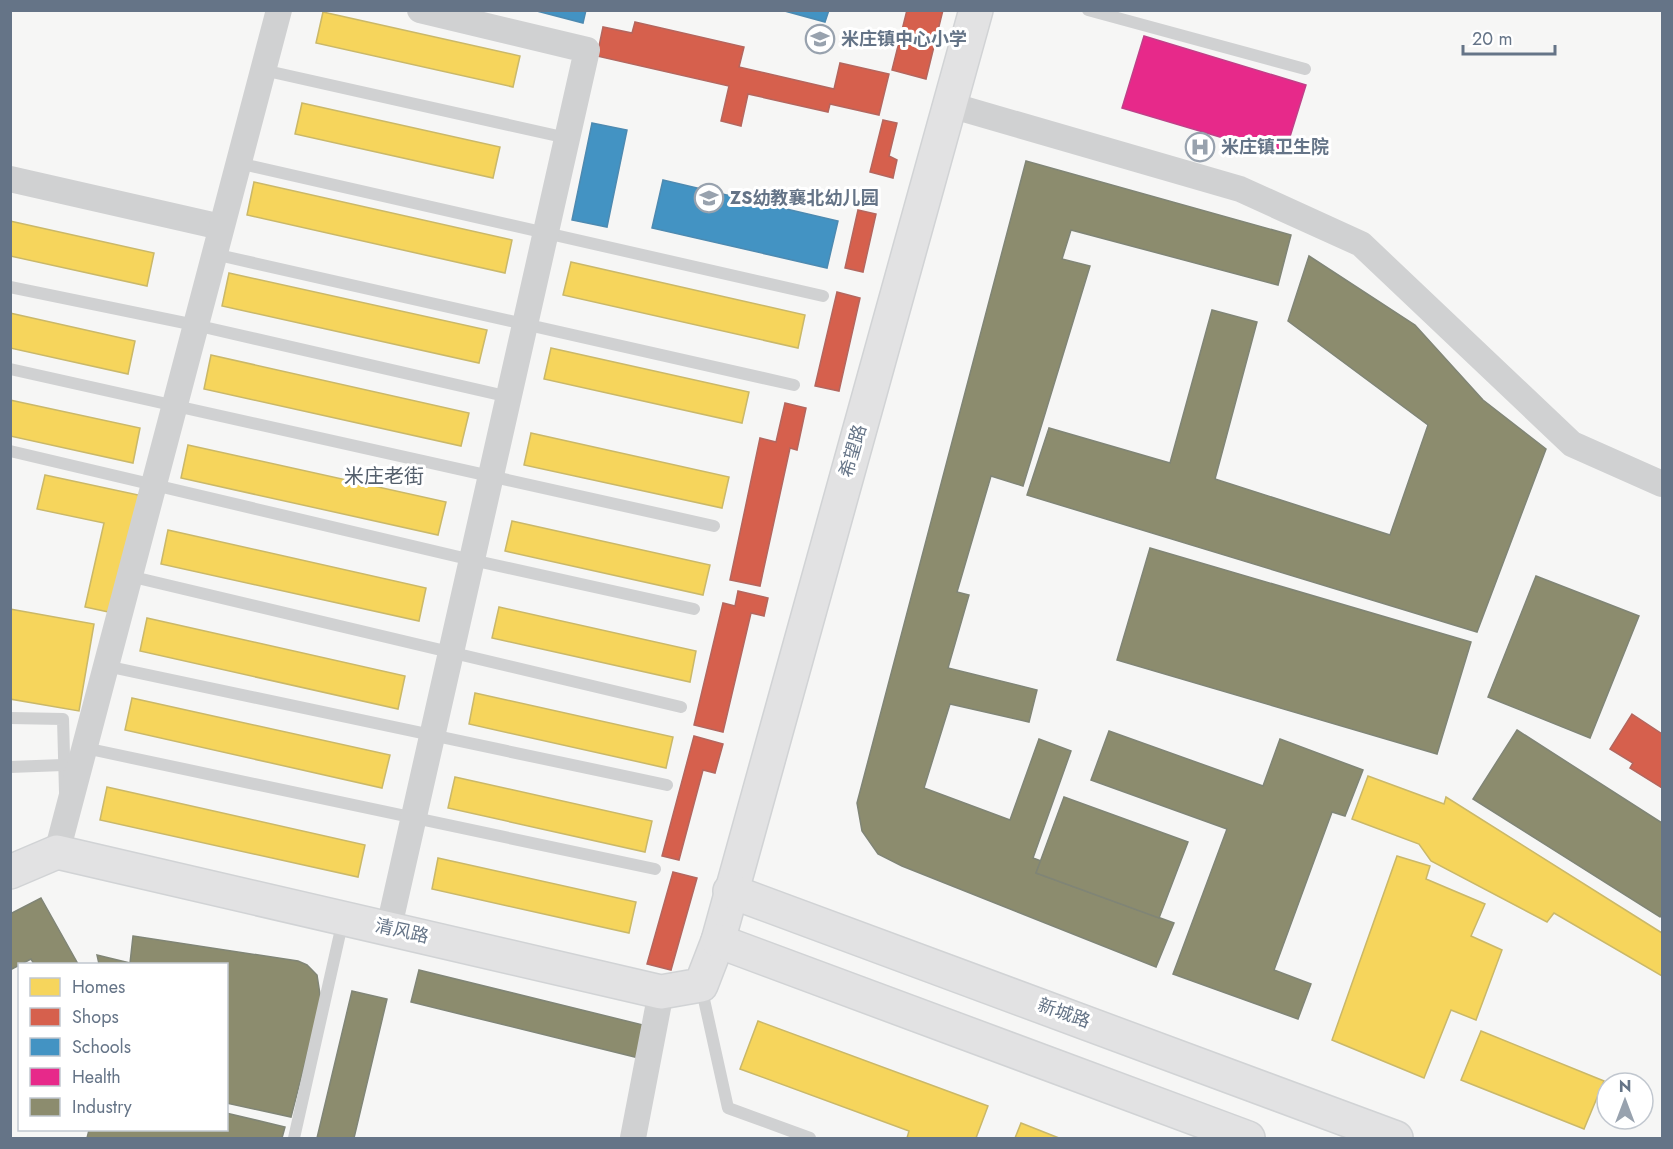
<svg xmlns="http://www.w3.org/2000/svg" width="1673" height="1149" font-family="Jost,'Noto Sans SC',sans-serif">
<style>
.homes{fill:#f6d55c;stroke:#cab869;stroke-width:1.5}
.shops{fill:#d6604d;stroke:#b4665e;stroke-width:1.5}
.schools{fill:#4393c3;stroke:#4d8ab1;stroke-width:1.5}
.health{fill:#e7298a;stroke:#c04089;stroke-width:1.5}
.industry{fill:#8c8c6e;stroke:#808576;stroke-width:1.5}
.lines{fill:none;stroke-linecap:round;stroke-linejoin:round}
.secondary-casing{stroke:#d1d3d5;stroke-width:36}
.lane{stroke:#d0d1d2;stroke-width:12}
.street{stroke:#d0d1d2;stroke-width:26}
.secondary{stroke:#e2e2e3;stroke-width:33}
.labels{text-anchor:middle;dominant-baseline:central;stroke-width:6;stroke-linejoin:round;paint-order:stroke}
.poi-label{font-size:18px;font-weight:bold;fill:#657487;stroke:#fff;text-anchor:start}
.street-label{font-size:18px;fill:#657487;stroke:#fff}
.neighbourhood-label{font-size:20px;fill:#535e6b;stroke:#fff}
</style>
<rect width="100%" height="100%" fill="#f6f6f5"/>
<!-- homes -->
<g class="homes">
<polygon points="323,12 520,56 513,87 316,43"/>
<polygon points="302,103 500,147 493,178 295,134"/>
<polygon points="254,182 512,240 505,273 247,215"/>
<polygon points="10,221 154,253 147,286 10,256"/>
<polygon points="571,262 805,315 798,348 563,295"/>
<polygon points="229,273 487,330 479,363 222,306"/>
<polygon points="10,313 135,341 128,374 10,348"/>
<polygon points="551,348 749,392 742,423 544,379"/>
<polygon points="211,355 469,413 461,446 204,389"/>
<polygon points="10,400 140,428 133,463 10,436"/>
<polygon points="531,433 729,477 722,508 524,465"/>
<polygon points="188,445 446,502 438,535 181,478"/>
<polygon points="45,475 143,496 118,614 85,607 104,523 37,509"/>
<polygon points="512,521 710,565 703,595 505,551"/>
<polygon points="168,530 426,588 419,621 161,564"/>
<polygon points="499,607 696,651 690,682 492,638"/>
<polygon points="10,609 94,624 79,711 10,699"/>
<polygon points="147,618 405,676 398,709 140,651"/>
<polygon points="475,693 673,737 666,768 469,724"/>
<polygon points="132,698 390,755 382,788 125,730"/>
<polygon points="1368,776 1444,804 1446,797 1662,933 1662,976 1554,913 1547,922 1431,861 1419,844 1352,819"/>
<polygon points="455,777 652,821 645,852 448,808"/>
<polygon points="107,787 365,845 358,877 100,820"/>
<polygon points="1397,856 1430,866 1426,879 1485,904 1471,936 1502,950 1476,1020 1451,1010 1424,1078 1332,1040"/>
<polygon points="438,858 636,902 629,933 432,889"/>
<polygon points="758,1021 988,1106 976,1138 907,1138 909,1131 740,1069"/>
<polygon points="1481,1031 1604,1081 1584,1129 1461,1080"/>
<polygon points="1021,1123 1059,1138 1015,1138"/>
</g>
<!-- shops -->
<g class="shops">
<polygon points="907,10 943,10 926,79 892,70"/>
<polygon points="635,22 744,47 739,67 834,89 840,63 889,74 879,115 830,104 828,112 748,94 741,126 721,121 729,86 597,56 603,27 632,33"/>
<polygon points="883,120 897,123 889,156 897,160 893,178 870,172"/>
<polygon points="858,210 876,214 863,272 845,268"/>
<polygon points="837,292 860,298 839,391 815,386"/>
<polygon points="785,403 806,408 797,450 790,448 760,586 730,580 760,438 776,442"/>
<polygon points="738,591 768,598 764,616 751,613 723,732 694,725 723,603 735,606"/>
<polygon points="1632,714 1662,734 1662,788 1630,768 1633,763 1610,749"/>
<polygon points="694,736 723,744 715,773 703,770 679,860 662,856"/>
<polygon points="673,872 697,878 671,970 647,964"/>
</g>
<!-- schools -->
<g class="schools">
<polygon points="533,10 586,10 583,23"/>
<polygon points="781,10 829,10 825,22"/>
<polygon points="592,123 627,130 607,227 572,220"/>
<polygon points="663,180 838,221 827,268 652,228"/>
</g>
<!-- health -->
<polygon class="health" points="1144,36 1306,85 1284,156 1122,108"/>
<!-- industry -->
<g class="industry">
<polygon points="1026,161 1291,235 1278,285 1071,230 1062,259 1090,266 1023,486 991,476 957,592 969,595 948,668 1037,690 1029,722 950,704 924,788 1010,820 1039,739 1071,751 1033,858 1041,861 1036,873 1174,923 1156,967 902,866 878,854 862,831 857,803"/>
<polygon points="1309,256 1415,325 1483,400 1546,449 1477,632 1027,495 1049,428 1170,463 1212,310 1257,322 1215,479 1390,535 1428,425 1288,321"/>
<polygon points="1150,548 1471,642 1437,754 1117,660"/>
<polygon points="1536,576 1639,616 1590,738 1488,697"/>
<polygon points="1517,730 1662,823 1662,913 1660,917 1473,799"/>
<polygon points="1109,731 1263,786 1280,739 1363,770 1345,816 1332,812 1274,970 1311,984 1298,1019 1173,974 1227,829 1091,780"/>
<polygon points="1064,797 1188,842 1159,918 1036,873"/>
<polygon points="41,898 78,964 34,964 31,959 10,970 10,914"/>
<polygon points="133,936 298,961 307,965 317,975 321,1001 291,1117 226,1103 226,964 99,964 97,955 130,963"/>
<polygon points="419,970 651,1027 643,1059 411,1002"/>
<polygon points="352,991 387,999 354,1138 317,1138"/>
<polygon points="226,1113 285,1127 282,1138 87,1138 89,1130 226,1130"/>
</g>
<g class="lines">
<!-- secondary casing -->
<g class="secondary-casing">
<g id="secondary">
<polyline points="10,872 57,852 661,992 701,985 718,941 976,10"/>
<polyline points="730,891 1396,1138"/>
<polyline points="718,941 1248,1138"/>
</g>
</g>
<!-- lane -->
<g class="lane">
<polyline points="1088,10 1305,69"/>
<polyline points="263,70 567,138"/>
<polyline points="238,163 823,296"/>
<polyline points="214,254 794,385"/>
<polyline points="10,287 195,325 509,397"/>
<polyline points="10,369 714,526"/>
<polyline points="10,451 472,560 694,609"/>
<polyline points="129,576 681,707"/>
<polyline points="106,666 667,785"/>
<polyline points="10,718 63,719 65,792"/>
<polyline points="85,748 655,869"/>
<polyline points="10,767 63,765"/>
<polyline points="701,986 728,1108 810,1138"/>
<polyline points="294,1138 343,920"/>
</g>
<!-- street -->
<g class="street">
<polyline points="950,105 1240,189 1361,244 1572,444 1662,484"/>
<polyline points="10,179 221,227"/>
<polyline points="57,852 279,10"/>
<polyline points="389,927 587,50 420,10"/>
<polyline points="633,1138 661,992"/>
</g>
<!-- secondary -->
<use href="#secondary" class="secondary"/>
</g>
<!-- icons -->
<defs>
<g id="school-ring" transform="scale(1.5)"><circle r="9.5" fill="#fff" stroke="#98a2ae" stroke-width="1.5"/><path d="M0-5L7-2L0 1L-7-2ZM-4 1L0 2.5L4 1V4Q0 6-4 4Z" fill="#98a2ae"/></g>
<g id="hospital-ring" transform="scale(1.5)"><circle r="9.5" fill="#fff" stroke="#98a2ae" stroke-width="1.5"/><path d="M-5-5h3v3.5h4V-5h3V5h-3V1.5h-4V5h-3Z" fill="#98a2ae"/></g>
</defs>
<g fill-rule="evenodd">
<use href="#school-ring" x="820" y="39"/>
<use href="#hospital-ring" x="1200" y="147"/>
<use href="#school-ring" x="709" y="198"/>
</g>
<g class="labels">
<!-- poi labels -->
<g class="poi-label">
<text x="841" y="39">米庄镇中心小学</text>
<text x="1221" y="147">米庄镇卫生院</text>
<text x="730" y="198">ZS幼教襄北幼儿园</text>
</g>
<!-- street labels -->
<g class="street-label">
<text transform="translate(853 451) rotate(-74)">希望路</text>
<text transform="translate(402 931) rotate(13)">清风路</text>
<text transform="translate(1064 1013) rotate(20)">新城路</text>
</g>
<!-- neighbourhood labels -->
<g class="neighbourhood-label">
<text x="384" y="476">米庄老街</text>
</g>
</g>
<!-- border -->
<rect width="1673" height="1149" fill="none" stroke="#657487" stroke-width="24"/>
<!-- legend -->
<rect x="18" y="963" width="210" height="168" fill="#ffffff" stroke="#c1c7cf" stroke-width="1.5"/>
<rect x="30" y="978" width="30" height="18" fill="#f6d55c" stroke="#c1c7cf" stroke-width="1.5"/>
<text x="72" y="993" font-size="18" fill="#657487">Homes</text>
<rect x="30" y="1008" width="30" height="18" fill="#d6604d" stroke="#c1c7cf" stroke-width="1.5"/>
<text x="72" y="1023" font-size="18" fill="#657487">Shops</text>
<rect x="30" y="1038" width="30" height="18" fill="#4393c3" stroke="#c1c7cf" stroke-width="1.5"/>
<text x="72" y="1053" font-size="18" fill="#657487">Schools</text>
<rect x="30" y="1068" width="30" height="18" fill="#e7298a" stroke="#c1c7cf" stroke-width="1.5"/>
<text x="72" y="1083" font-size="18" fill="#657487">Health</text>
<rect x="30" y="1098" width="30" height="18" fill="#8c8c6e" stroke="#c1c7cf" stroke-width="1.5"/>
<text x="72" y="1113" font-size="18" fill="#657487">Industry</text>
<!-- north arrow -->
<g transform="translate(1625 1101)"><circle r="28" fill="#ffffff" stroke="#c1c7cf" stroke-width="1.5"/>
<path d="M0-4.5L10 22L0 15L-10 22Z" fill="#98a2ae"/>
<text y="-9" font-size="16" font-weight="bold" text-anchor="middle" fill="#657487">N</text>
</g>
<!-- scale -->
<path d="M1463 45v9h92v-9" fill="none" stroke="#657487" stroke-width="3"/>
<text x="1472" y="45" font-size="18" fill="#657487" stroke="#ffffff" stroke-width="4.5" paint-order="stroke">20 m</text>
</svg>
